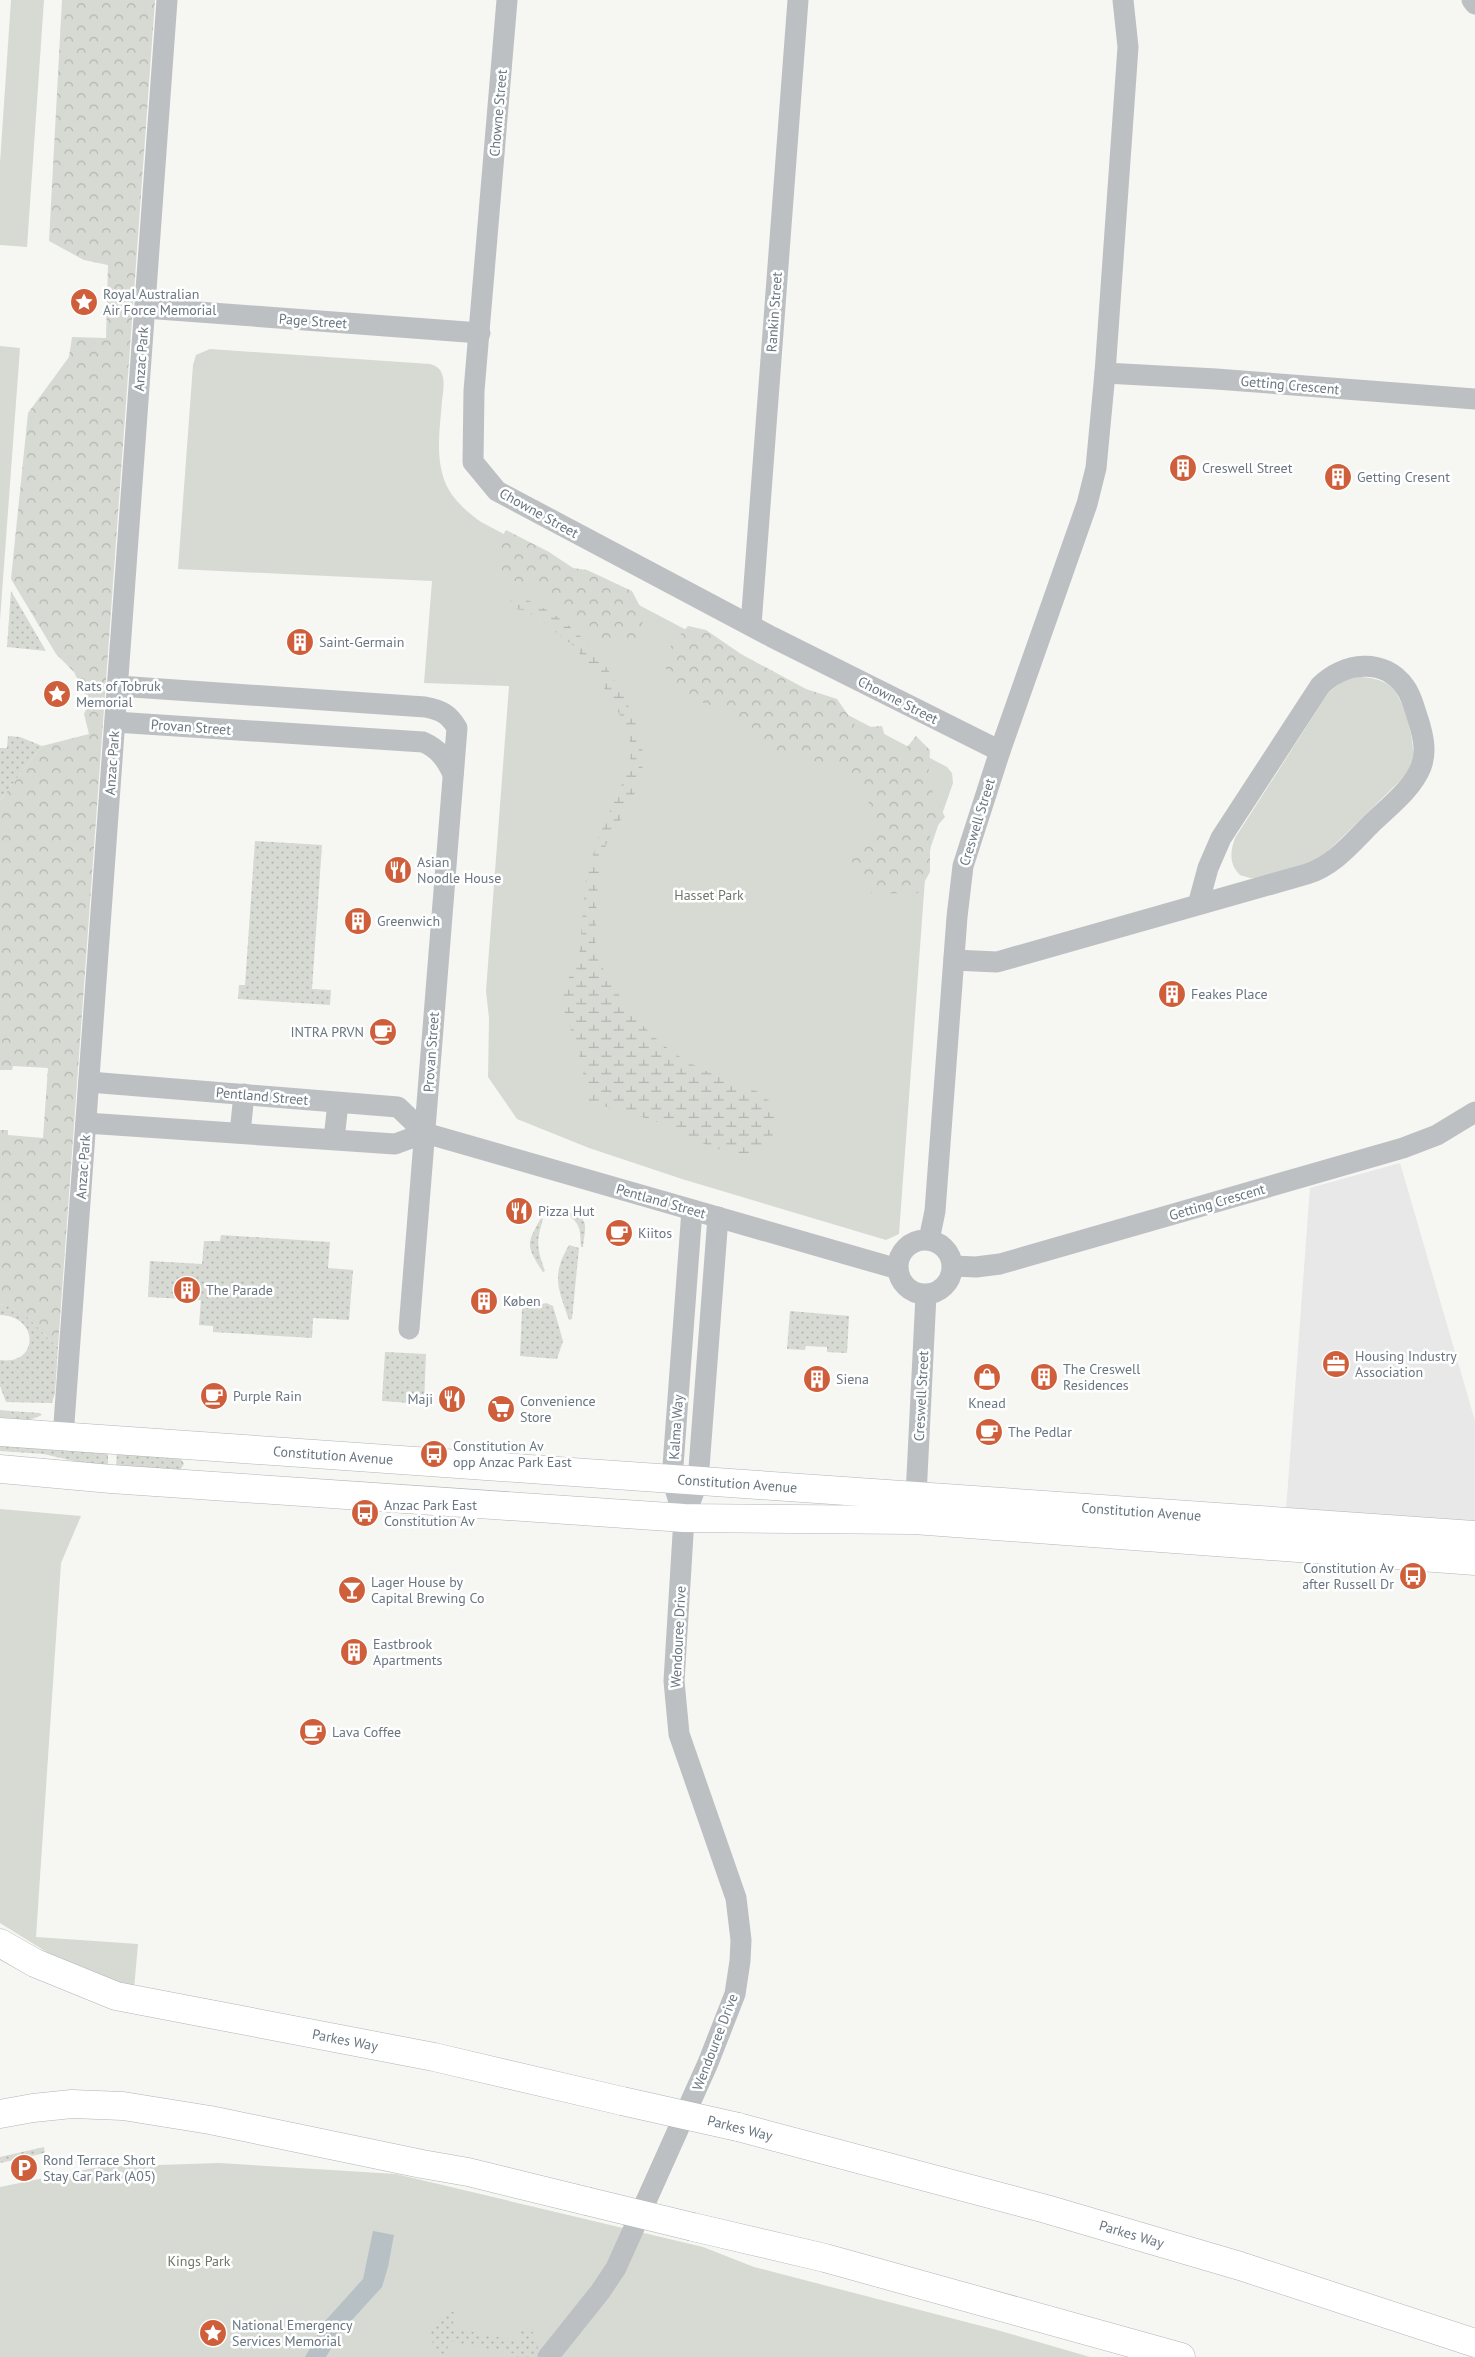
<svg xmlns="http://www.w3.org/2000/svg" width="1475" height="2357" font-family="'PT Sans',sans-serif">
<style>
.built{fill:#e7e8e7}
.green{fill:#d6dad3}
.forest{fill:url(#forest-crowns)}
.wetland{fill:url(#wetland-marsh)}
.garden{fill:url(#garden-dots)}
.water{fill:#b7c1c5}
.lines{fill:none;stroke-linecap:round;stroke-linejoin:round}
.secondary-casing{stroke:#b1b5b9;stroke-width:29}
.primary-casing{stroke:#b0b4b7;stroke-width:29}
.street{stroke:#bcc0c3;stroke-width:21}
.secondary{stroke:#fff;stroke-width:28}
.primary{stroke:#fff;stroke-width:28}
.primary-bridge-casing{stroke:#b0b4b7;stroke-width:29;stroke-linecap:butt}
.primary-bridge{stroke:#fff;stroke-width:28}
.labels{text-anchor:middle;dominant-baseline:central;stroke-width:5;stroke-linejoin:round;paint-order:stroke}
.street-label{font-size:14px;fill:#697681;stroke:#fff}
.poi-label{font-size:14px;fill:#697681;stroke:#fff;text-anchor:start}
.park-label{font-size:14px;fill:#6a7967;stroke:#fff}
</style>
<defs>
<pattern id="forest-crowns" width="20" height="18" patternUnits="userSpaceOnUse" patternTransform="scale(1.25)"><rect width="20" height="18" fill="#d6dad3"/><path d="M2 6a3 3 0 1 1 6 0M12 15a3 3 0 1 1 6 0" fill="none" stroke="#b2b5b1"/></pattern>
<pattern id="wetland-marsh" width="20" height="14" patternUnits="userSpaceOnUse" patternTransform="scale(1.25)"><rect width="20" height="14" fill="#d6dad3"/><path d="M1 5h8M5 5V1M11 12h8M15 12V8" fill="none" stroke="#b2b5b1"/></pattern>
<pattern id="garden-dots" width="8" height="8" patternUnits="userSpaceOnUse" patternTransform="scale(1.25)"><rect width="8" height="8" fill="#d6dad3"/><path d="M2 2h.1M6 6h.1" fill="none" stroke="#b2b5b1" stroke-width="1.8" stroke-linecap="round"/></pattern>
</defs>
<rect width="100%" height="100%" fill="#f6f6f3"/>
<!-- built -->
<polygon class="built" points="1400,1163 1475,1421 1475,1524 1286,1511 1310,1188"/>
<!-- green -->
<g class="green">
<polygon points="11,0 44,0 27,247 0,245 0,163"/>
<polygon points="0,346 20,348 0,620"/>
<path d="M210 349 430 364C436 366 440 368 442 374 445 382 443 392 442 401 440 428 435 456 445 482 452 499 466 511 481 522L947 767 952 773 953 783 931 846 925 879 899 1234 886 1240 682 1179 589 1148 517 1119 488 1077 489 1018 486 991 509 686 424 683 432 581 178 569 193 365 196 355Z"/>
<path d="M1358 677C1369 677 1381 679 1390 686 1404 697 1417 746 1412 762 1411 767 1407 771 1405 776L1322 857 1308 864 1258 878H1250L1240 875C1229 864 1230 852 1235 838L1328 693 1343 681Z"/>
<polygon points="0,1410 10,1411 14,1422 0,1421"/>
<polygon points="0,1509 81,1516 61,1563 36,1937 138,1944 134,1989 66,1964 0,1923"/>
<polygon points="219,2163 396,2174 703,2247 754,2267 997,2330 1090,2357 0,2357 0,2187 99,2167"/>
</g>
<!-- forest -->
<g class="forest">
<path d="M62 0H155L58 1347C36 1329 29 1312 0 1304V1130H8V1135L43 1138 48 1068 13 1066 12 1070H0V800L42 746 89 734 84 714 89 703 74 672 56 654 11 579 28 413 69 357 72 337 106 338 108 265 84 260 49 241Z"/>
<path d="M506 530 549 552 573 568 587 570 632 591 645 616 637 638 620 642 595 638C578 617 558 597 532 586 523 581 511 581 502 579L501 538Z"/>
<polygon points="688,626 706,630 741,654 806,689 837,699 857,728 882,726 888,747 900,756 916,736 930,750 928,782 945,817 930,834 930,872 918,893 872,894 851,860 879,823 870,811 866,786 848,781 835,767 778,751 733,717 710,705 685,697 668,685 664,654"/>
</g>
<!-- wetland -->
<path class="wetland" d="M510 594C565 610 604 654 628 705 637 725 646 748 642 770 639 786 632 802 623 816 619 824 612 831 608 839 597 869 596 901 596 933 596 939 594 949 596 955 598 962 604 969 607 975 630 1017 661 1051 706 1071 725 1079 751 1084 767 1099 776 1107 779 1120 774 1132 755 1180 688 1134 659 1123 637 1114 612 1109 589 1102L580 1058 563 1007 561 989 574 970 580 950 585 883 598 838 630 766 631 744 620 715 590 664 584 660 576 648 546 624 526 611 511 608Z"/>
<!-- garden -->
<g class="garden">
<polygon points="11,591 46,651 7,647"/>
<polygon points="8,736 20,737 42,746 0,800 0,748 7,748"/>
<polygon points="255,841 322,845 312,989 331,990 330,1005 238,999 239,985 245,985"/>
<path d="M568 1212C591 1218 585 1227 583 1247H581C580 1228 581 1222 563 1213Z"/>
<path d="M541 1218 543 1219C536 1242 537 1248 545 1271L543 1272C526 1246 526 1244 541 1218Z"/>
<polygon points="221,1235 330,1242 328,1268 353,1270 349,1320 313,1318 312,1338 213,1332 213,1326 199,1325 201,1300 148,1297 150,1261 202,1264 204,1241 220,1241"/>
<path d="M569 1245 579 1248 572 1319 569 1320C558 1288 551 1276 569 1245Z"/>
<polygon points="546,1303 553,1306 563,1341 557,1359 520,1356 522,1309"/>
<path d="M0 1304C30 1312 35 1328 58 1347L55 1393 52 1403 6 1402 0 1386V1360C39 1366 40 1316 0 1315Z"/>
<polygon points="790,1311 849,1316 847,1353 827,1352 827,1347 806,1346 805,1350 787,1349"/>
<polygon points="385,1352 426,1354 424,1404 382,1401"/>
<polygon points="10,1411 40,1413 42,1415 27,1421 14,1422"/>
<polygon points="0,1442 108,1449 108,1469 44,1454 0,1451"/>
<polygon points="117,1450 180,1457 184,1464 180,1470 116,1469"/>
<polygon points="44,2147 45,2153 0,2163 0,2157"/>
<path d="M449 2312H455L452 2328 519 2341 522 2326 532 2331 536 2338 538 2349 535 2357H516L517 2354 449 2341 446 2356 444 2355C424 2343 428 2319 449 2312Z"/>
</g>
<!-- water -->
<polygon class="water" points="373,2231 394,2235 388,2267 382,2287 341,2332 326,2357 305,2357 326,2320 363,2279"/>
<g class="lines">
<!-- secondary casing -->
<g class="secondary-casing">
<g id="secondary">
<path id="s1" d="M0 1432 1475 1535"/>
<polyline points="0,1469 111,1479 684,1518 914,1520 1475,1561"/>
</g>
</g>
<!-- primary casing -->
<g class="primary-casing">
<g id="primary">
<path id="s2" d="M0 1943 35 1963 116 1996 434 2057 622 2101"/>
<polyline points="0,2114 33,2108 72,2104 123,2106 210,2120 422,2164 468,2172 586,2201"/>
<path id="s3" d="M738 2127 1046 2209 1240 2266 1475 2343"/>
<polyline points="693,2227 825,2258 1181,2357"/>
</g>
</g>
<!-- street -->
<g class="street">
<polyline points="507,0 474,391 473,462 497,491 772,637 1000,751"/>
<polyline points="1472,0 1475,4"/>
<polyline points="145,308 480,333"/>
<polyline points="1105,373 1216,379 1475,399"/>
<polyline points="751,625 798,0"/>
<path d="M118 686 425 707C441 710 449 714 457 728L409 1329"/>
<path d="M115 722 423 742C439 749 446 759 453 774"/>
<path d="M954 960 997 962 1307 874C1333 866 1350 845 1369 826 1386 809 1412 790 1421 767 1427 751 1423 735 1418 719 1414 708 1412 696 1405 687 1384 657 1344 662 1320 686L1221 838 1208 868 1198 905"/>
<polyline points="89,1082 398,1107 425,1133 898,1269"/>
<polyline points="86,1123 395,1144 425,1133"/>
<polyline points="240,1133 244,1094"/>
<polyline points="334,1139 338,1103"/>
<circle cx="925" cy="1267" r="27"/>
<polyline points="929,1240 935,1211 957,917 963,866 1000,751 1087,504 1096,468 1105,373 1128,47 1123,0"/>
<polyline points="953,1266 976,1267 1000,1264 1403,1148 1437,1135 1475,1112"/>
<polyline points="63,1437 167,0"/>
<polyline points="916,1496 926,1295"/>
<polyline points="684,1518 672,1479 692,1210"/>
<polyline points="548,2357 600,2292 616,2268 708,2063 735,1994 740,1961 741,1940 736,1898 679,1734 674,1681 684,1518 698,1481 718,1217"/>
</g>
<!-- secondary -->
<use href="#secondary" class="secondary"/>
<!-- primary -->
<use href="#primary" class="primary"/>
<!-- primary-bridge casing -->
<g class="primary-bridge-casing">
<g id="primary-bridge">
<polyline points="622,2101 738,2127"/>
<polyline points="586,2201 693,2227"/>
</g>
</g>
<!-- primary-bridge -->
<use href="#primary-bridge" class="primary-bridge"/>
</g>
<!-- icons -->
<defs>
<g id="sight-disc" transform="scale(1.4375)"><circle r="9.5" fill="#cf5f3a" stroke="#fff"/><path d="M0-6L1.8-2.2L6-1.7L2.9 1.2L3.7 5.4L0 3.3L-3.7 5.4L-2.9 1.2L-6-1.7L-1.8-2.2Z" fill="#fff"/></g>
<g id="building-disc" transform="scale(1.4375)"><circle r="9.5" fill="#cf5f3a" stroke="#fff"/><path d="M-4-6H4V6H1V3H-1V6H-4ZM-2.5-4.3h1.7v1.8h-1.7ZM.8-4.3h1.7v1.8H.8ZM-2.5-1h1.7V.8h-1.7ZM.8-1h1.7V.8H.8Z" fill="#fff"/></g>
<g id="restaurant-disc" transform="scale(1.4375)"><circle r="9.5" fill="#cf5f3a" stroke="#fff"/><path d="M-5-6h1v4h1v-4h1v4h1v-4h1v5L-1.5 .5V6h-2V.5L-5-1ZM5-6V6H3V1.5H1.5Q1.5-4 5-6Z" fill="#fff"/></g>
<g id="cafe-disc" transform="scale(1.4375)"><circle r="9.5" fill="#cf5f3a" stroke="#fff"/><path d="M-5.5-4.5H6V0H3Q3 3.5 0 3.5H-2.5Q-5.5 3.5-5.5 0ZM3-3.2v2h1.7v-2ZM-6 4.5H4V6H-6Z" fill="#fff"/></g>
<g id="office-disc" transform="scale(1.4375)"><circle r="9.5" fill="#cf5f3a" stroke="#fff"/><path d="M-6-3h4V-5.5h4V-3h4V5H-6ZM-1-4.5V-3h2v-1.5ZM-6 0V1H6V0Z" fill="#fff"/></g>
<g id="shop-disc" transform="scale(1.4375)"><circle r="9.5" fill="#cf5f3a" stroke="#fff"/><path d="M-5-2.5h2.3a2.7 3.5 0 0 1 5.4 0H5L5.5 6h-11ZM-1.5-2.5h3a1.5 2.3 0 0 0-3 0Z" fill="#fff"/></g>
<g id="supermarket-disc" transform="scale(1.4375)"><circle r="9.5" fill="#cf5f3a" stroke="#fff"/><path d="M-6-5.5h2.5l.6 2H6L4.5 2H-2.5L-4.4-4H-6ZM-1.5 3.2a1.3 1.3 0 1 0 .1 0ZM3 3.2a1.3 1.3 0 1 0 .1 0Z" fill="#fff"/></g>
<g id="bus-disc" transform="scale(1.4375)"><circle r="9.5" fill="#cf5f3a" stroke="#fff"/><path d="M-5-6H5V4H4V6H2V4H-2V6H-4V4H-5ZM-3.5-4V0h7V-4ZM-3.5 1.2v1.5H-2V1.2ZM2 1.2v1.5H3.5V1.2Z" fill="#fff"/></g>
<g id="bar-disc" transform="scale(1.4375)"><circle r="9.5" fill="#cf5f3a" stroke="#fff"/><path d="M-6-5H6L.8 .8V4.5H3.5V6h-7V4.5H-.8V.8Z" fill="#fff"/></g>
<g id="parking-disc" transform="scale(1.4375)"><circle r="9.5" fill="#cf5f3a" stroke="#fff"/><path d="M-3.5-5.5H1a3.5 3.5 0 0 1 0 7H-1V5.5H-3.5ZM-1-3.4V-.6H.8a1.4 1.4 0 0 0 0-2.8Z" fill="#fff"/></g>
</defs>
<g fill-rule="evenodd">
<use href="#sight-disc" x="84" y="302"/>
<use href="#building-disc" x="1183" y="468"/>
<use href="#building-disc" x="1338" y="477"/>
<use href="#building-disc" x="300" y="642"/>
<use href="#sight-disc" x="57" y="694"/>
<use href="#restaurant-disc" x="398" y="870"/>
<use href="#building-disc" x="358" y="921"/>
<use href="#building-disc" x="1172" y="994"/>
<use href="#cafe-disc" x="383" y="1032"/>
<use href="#restaurant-disc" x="519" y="1211"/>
<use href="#cafe-disc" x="619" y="1233"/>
<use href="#building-disc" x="187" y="1290"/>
<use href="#building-disc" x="484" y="1301"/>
<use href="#office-disc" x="1336" y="1364"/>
<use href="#shop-disc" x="987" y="1377"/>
<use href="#building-disc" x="1044" y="1377"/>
<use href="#building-disc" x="817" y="1379"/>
<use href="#cafe-disc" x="214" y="1396"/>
<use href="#restaurant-disc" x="452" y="1399"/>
<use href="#supermarket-disc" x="501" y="1409"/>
<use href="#cafe-disc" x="989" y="1432"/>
<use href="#bus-disc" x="434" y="1454"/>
<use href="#bus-disc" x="365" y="1513"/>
<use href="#bus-disc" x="1413" y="1576"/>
<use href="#bar-disc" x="352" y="1590"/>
<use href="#building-disc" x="354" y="1652"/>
<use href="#cafe-disc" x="313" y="1732"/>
<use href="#parking-disc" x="24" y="2168"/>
<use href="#sight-disc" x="213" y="2333"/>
</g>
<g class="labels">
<!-- street labels -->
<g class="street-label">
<text transform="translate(498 113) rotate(-85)">Chowne Street</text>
<text transform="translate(774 312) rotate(-86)">Rankin Street</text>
<text transform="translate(313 321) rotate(4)">Page Street</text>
<text transform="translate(141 359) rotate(-86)">Anzac Park</text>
<text transform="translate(1290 385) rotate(5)">Getting Crescent</text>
<text transform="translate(539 513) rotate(29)">Chowne Street</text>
<text transform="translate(898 700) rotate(27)">Chowne Street</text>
<text transform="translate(191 727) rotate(4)">Provan Street</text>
<text transform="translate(112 763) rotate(-86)">Anzac Park</text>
<text transform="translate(977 822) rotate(-73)">Creswell Street</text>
<text transform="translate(431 1052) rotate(-86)">Provan Street</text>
<text transform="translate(262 1096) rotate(5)">Pentland Street</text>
<text transform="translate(83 1167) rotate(-86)">Anzac Park</text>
<text transform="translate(661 1201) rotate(16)">Pentland Street</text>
<text transform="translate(1217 1202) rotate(-16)">Getting Crescent</text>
<text transform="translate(921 1396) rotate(-87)">Creswell Street</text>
<text transform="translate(676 1427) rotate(-86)">Kalma Way</text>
<text stroke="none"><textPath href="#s1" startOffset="334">Constitution Avenue</textPath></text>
<text stroke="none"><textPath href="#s1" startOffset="739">Constitution Avenue</textPath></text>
<text stroke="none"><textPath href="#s1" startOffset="1144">Constitution Avenue</textPath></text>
<text transform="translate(678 1637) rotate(-87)">Wendouree Drive</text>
<text stroke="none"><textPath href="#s2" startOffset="361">Parkes Way</textPath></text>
<text transform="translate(715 2042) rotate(-69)">Wendouree Drive</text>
<text transform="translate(740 2128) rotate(14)">Parkes Way</text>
<text stroke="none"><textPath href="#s3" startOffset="408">Parkes Way</textPath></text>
</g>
<!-- poi labels -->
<g class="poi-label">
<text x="103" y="294">Royal Australian<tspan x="103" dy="16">Air Force Memorial</tspan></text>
<text x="1202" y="468">Creswell Street</text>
<text x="1357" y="477">Getting Cresent</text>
<text x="319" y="642">Saint-Germain</text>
<text x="76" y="686">Rats of Tobruk<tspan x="76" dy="16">Memorial</tspan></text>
<text x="417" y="862">Asian<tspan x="417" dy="16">Noodle House</tspan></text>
<text x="377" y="921">Greenwich</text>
<text x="1191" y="994">Feakes Place</text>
<text x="364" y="1032" text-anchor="end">INTRA PRVN</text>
<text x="538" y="1211">Pizza Hut</text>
<text x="638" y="1233">Kiitos</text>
<text x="206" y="1290">The Parade</text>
<text x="503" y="1301">Køben</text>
<text x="1355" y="1356">Housing Industry<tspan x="1355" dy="16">Association</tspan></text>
<text x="1063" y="1369">The Creswell<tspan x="1063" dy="16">Residences</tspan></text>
<text x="836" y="1379">Siena</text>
<text x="233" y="1396">Purple Rain</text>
<text x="433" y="1399" text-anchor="end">Maji</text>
<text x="520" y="1401">Convenience<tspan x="520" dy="16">Store</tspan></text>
<text x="987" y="1403" text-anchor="middle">Knead</text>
<text x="1008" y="1432">The Pedlar</text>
<text x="453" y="1446">Constitution Av<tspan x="453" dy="16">opp Anzac Park East</tspan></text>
<text x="384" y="1505">Anzac Park East<tspan x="384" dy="16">Constitution Av</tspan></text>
<text x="1394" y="1568" text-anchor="end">Constitution Av<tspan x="1394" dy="16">after Russell Dr</tspan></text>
<text x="371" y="1582">Lager House by<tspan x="371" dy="16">Capital Brewing Co</tspan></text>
<text x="373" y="1644">Eastbrook<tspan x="373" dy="16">Apartments</tspan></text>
<text x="332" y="1732">Lava Coffee</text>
<text x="43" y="2160">Rond Terrace Short<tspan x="43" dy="16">Stay Car Park (A05)</tspan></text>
<text x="232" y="2325">National Emergency<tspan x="232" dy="16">Services Memorial</tspan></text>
</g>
<!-- park labels -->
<g class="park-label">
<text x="709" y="895">Hasset Park</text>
<text x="199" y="2261">Kings Park</text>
</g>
</g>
</svg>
